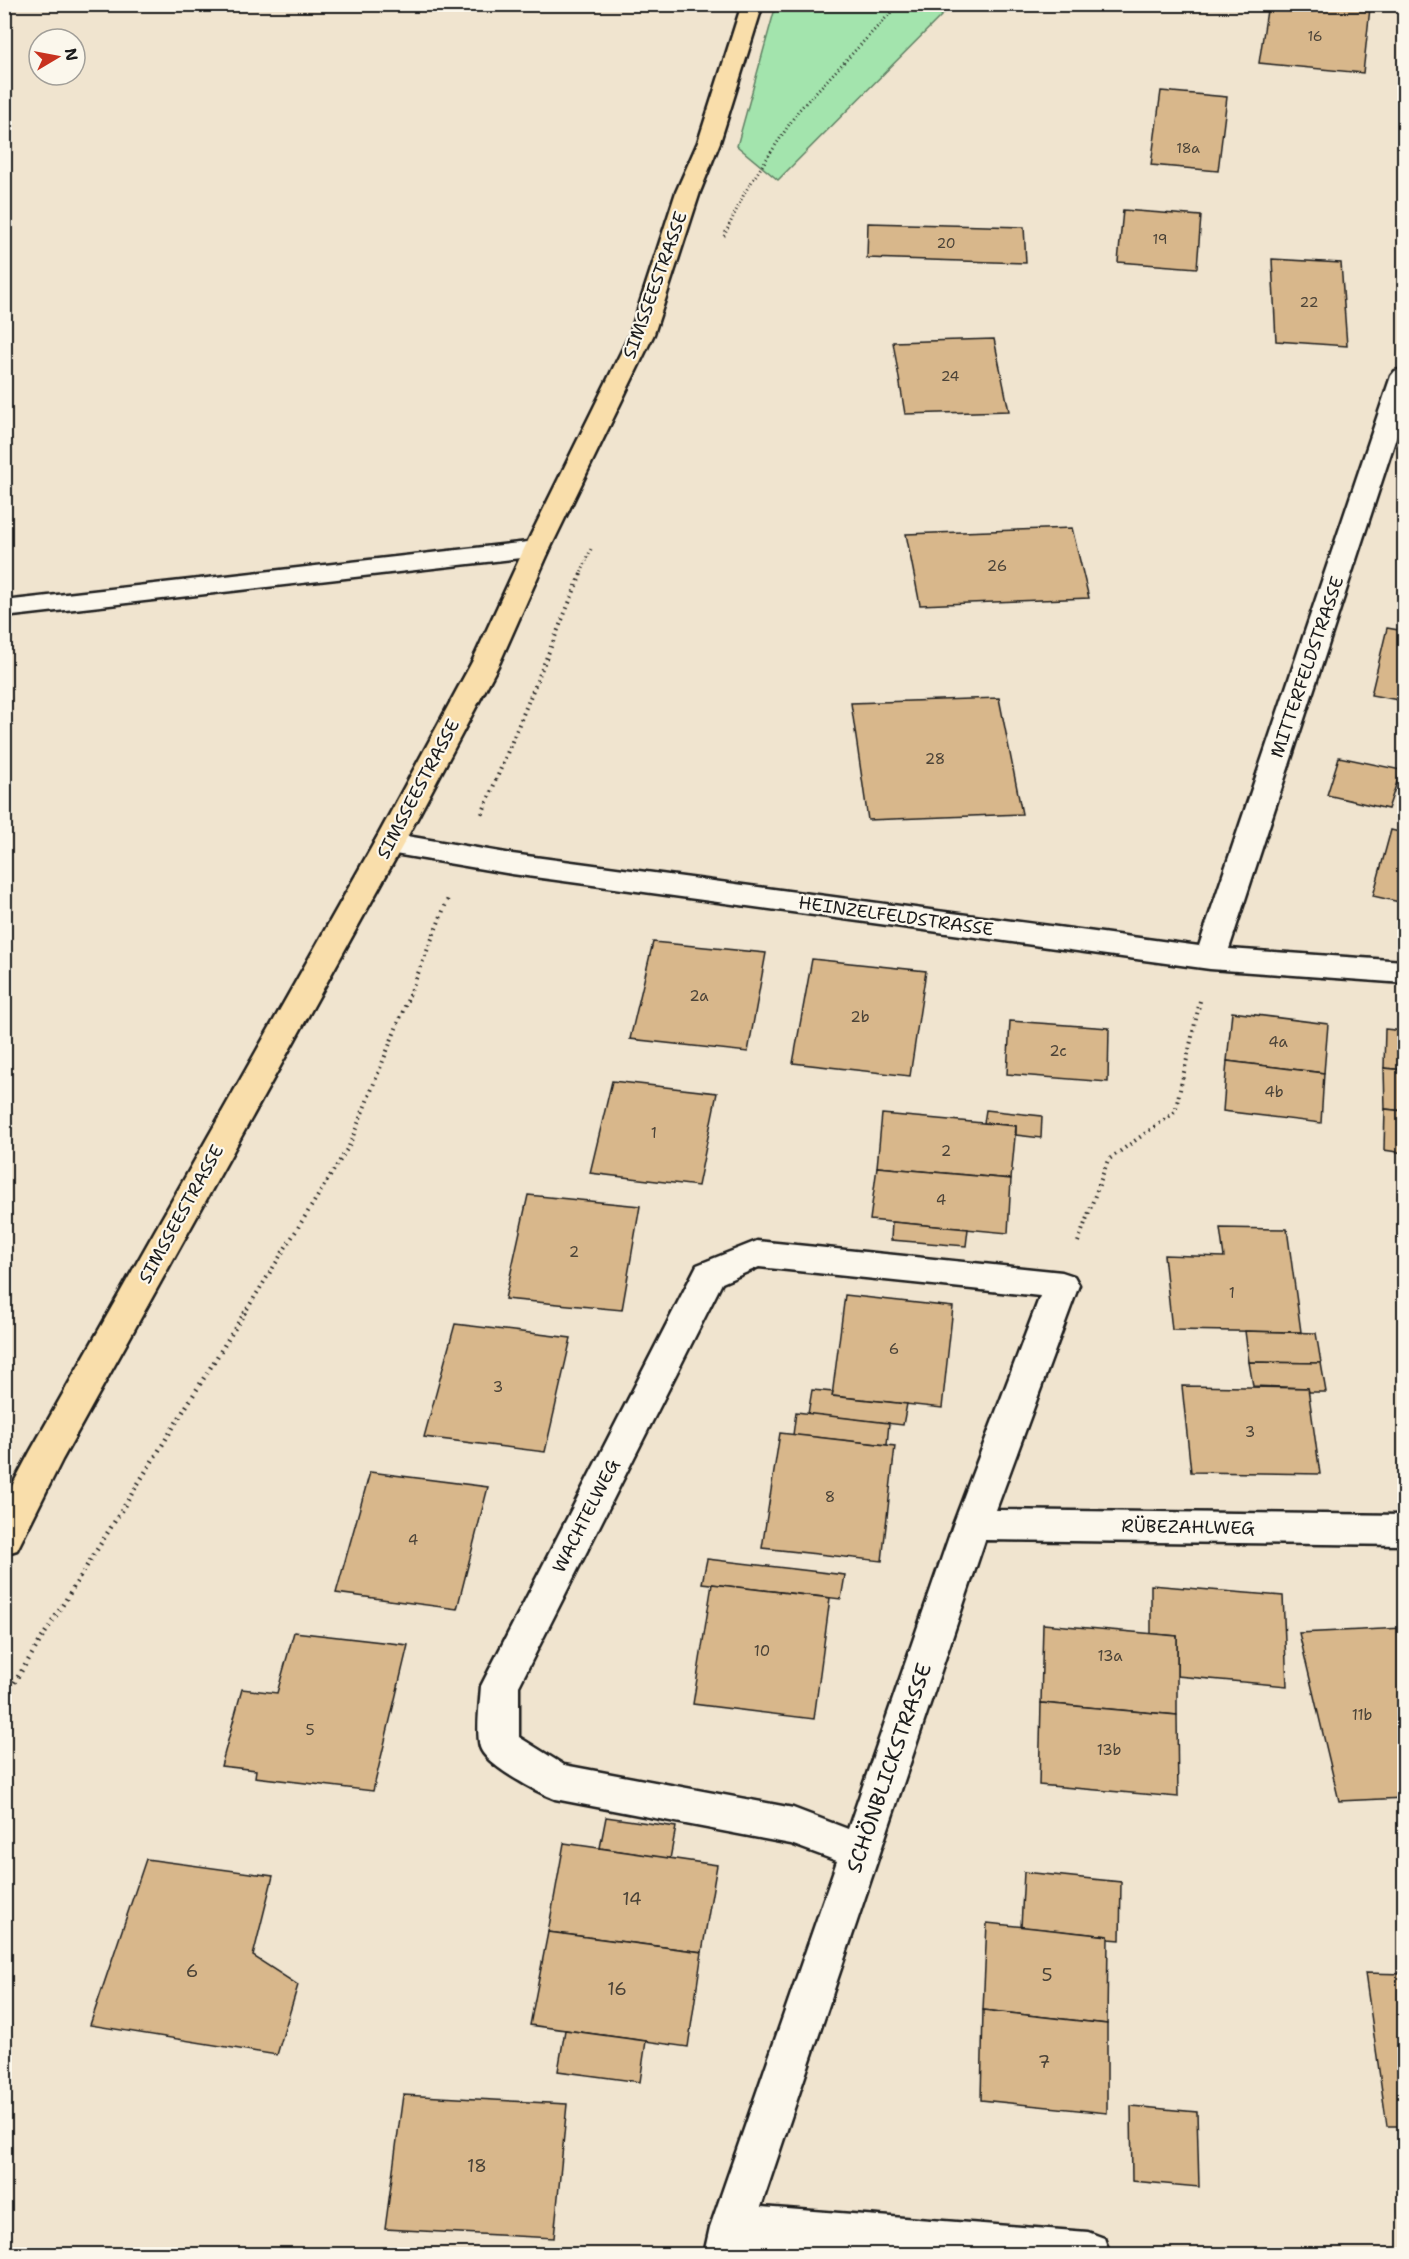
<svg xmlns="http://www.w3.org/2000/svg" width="1409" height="2259" font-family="'Shantell Sans',sans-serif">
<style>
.green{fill:#a3e4ad;stroke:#608064;stroke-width:1.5}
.building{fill:#d8b78b;stroke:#1c1c1c;stroke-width:1.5}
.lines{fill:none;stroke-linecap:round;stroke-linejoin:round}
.minor-casing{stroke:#1c1c1c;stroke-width:5}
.major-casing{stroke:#1c1c1c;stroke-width:5}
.path-far2{stroke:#1c1c1c;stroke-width:3;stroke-dasharray:1 3;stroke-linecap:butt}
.path-far1{stroke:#1c1c1c;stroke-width:4;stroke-dasharray:1.5 4.5;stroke-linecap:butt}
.path{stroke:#1c1c1c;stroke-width:4.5;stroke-dasharray:1.5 5;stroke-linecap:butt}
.minor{fill:#fbf7ec;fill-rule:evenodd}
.major{fill:#f9deab;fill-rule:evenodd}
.labels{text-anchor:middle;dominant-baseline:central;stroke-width:4.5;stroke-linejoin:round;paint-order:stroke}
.far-number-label{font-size:14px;fill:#4b4338}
.number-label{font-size:15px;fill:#4b4338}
.street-label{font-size:18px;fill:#1c1c1c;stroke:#fbf7ec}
.near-number-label{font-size:18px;fill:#4b4338}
.near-street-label{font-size:21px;fill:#1c1c1c;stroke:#fbf7ec}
</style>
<rect width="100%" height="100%" fill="#f0e4cf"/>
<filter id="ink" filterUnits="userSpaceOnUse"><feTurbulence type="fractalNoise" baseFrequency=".0167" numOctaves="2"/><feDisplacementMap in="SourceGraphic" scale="12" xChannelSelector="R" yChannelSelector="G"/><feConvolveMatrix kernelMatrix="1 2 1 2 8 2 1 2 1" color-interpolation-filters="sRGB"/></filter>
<g filter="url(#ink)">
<!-- green -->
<polygon class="green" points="776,5 776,4 952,5 778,180 737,146"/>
<!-- building -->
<g class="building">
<polygon points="1268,4 1327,4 1370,8 1363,73 1259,63"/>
<polygon points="1161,91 1227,97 1218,171 1151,165"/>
<polygon points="1123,210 1201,216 1197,268 1118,262"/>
<polygon points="868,223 1024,227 1026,263 867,258"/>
<polygon points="1272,259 1341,263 1347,346 1276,341"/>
<polygon points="994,339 1009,411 905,414 893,342"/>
<polygon points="1072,528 1089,598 920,605 906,534"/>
<polygon points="1387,628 1404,631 1404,701 1371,695"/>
<polygon points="999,698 1022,814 868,820 851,703"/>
<polygon points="1339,757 1401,770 1388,809 1327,795"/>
<polygon points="1391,830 1404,833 1404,903 1373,896"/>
<polygon points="653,942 766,953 748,1052 630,1039"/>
<polygon points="812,959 926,971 910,1076 793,1063"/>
<polygon points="1232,1012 1328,1024 1324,1073 1227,1061"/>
<polygon points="1010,1021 1109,1028 1108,1082 1007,1074"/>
<polygon points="1385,1029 1404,1031 1404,1070 1384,1068"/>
<polygon points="1227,1061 1324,1073 1321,1123 1223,1111"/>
<polygon points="1384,1068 1404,1070 1404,1111 1385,1109"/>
<polygon points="612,1081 717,1093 698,1186 590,1173"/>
<polygon points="1385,1109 1404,1111 1404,1153 1384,1150"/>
<polygon points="986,1110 1042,1116 1041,1138 1016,1135 1016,1126 984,1123"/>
<polygon points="882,1114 1016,1126 1011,1179 877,1167"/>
<polygon points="877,1167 1011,1179 1008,1233 870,1220"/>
<polygon points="528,1195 640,1206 622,1310 505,1299"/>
<polygon points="892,1222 968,1229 966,1246 891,1240"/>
<polygon points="1220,1228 1287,1229 1301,1332 1172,1330 1164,1255 1224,1257"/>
<polygon points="845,1295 953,1307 942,1408 832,1396"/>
<polygon points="455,1324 571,1338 545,1452 424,1437"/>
<polygon points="1245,1331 1316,1333 1321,1363 1249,1362"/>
<polygon points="1249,1362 1321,1363 1326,1392 1309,1392 1308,1388 1253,1386"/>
<polygon points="1182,1386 1308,1388 1320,1474 1191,1472"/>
<polygon points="812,1390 833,1392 832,1396 907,1404 903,1425 808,1414"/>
<polygon points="796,1412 889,1423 887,1445 793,1435"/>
<polygon points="780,1433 895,1446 882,1561 762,1548"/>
<polygon points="370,1472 488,1487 457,1609 336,1593"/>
<polygon points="707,1559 845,1575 841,1599 702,1583"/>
<polygon points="712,1584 830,1598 814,1719 693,1704"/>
<polygon points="1151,1585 1283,1596 1287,1686 1177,1676 1177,1636 1151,1634"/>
<polygon points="1043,1624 1177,1636 1177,1715 1041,1703"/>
<polygon points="1404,1628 1404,1798 1339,1801 1299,1633"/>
<polygon points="294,1632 408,1645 373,1791 255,1777 256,1770 221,1766 242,1689 277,1693"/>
<polygon points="1041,1703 1177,1715 1178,1797 1039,1785"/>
<polygon points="606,1817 676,1827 670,1859 600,1848"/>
<polygon points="564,1843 717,1865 702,1952 548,1932"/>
<polygon points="146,1859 273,1876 253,1956 298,1985 277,2055 90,2025"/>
<polygon points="1024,1872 1121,1882 1120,1940 1109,1939 1108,1936 1021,1927"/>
<polygon points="987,1923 1108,1936 1107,2024 983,2010"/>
<polygon points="548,1932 702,1952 688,2047 530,2025"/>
<polygon points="1365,1973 1404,1974 1404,2126 1387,2126"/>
<polygon points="983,2010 1107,2024 1107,2113 981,2100"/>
<polygon points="565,2030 646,2041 640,2082 558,2071"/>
<polygon points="403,2095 567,2104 554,2238 385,2229"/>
<polygon points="1131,2106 1197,2112 1199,2187 1132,2181"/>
</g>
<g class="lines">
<!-- minor casing -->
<g class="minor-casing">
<g id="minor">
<polygon points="1404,368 1404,413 1229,949 1404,961 1404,983 1210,969 512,874 389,853 378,850 374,843 378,836 389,833 512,854 1199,946 1391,376 1395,371"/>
<polygon points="537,541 547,543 550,549 547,555 4,617 4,601"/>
<path d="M757 1241 1062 1272 1074 1276 1079 1285 996 1510 1404 1515V1545L985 1540 761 2207 1088 2232 1104 2238 1110 2254H805L749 2250 748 2254H704L710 2227 837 1861 791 1844 555 1799C537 1792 485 1765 480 1747 476 1732 480 1702 481 1686L697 1265ZM759 1267 1040 1296 953 1525 848 1829 793 1808 564 1765 519 1737V1686L722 1283Z"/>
</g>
</g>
<!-- major casing -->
<g class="major-casing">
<polygon id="major" points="742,4 763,4 720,142 700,192 654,334 550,549 500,662 404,843 62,1460 17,1550 4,1554 4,1501 30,1452 374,843 472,662 524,549 630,334 676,192 698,142"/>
</g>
<!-- path-far2 -->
<g class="path-far2">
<polyline points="724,236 745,192 798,111 899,4"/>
<polyline points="580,576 591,549"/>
</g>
<!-- path-far1 -->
<g class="path-far1">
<polyline points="482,814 581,574"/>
<polyline points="1078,1242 1108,1160 1175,1112 1200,1001"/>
<polyline points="244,1314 349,1146 449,896"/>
</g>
<!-- path -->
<polyline class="path" points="4,1699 245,1312"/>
<!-- minor -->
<use href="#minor" class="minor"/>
<!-- major -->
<use href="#major" class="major"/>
</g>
</g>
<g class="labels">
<!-- far-number labels -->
<g class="far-number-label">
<text x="1315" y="36">16</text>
<text x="1188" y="148">18a</text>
<text x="1160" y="239">19</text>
<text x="946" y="243">20</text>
<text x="1309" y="302">22</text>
<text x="950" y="376">24</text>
</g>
<!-- number labels -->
<g class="number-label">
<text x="997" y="566">26</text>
<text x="935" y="759">28</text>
<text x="699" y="996">2a</text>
<text x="860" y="1017">2b</text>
<text x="1278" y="1042">4a</text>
<text x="1058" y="1051">2c</text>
<text x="1274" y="1092">4b</text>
<text x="654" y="1133">1</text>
<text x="946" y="1151">2</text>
<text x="941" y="1200">4</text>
<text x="574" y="1252">2</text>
<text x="1232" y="1293">1</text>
<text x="894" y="1349">6</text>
<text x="498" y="1387">3</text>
<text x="1250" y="1432">3</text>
<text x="830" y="1497">8</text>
<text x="413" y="1540">4</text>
<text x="762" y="1651">10</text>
<text x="1110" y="1656">13a</text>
<text x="1362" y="1715">11b</text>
<text x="310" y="1730">5</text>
<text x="1109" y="1750">13b</text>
</g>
<!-- street labels -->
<g class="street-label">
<text transform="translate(655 285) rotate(-70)">SIMSSEESTRASSE</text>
<text transform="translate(1307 667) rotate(-71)">MITTERFELDSTRASSE</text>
<text transform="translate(418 789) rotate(-62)">SIMSSEESTRASSE</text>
<text transform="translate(896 916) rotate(8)">HEINZELFELDSTRASSE</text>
<text transform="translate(181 1214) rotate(-61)">SIMSSEESTRASSE</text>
<text transform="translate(586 1516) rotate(-63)">WACHTELWEG</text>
<text transform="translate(1188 1527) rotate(1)">RÜBEZAHLWEG</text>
</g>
<!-- near-number labels -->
<g class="near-number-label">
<text x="632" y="1899">14</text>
<text x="192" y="1971">6</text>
<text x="1047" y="1975">5</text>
<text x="617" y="1989">16</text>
<text x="1044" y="2062">7</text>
<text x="477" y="2166">18</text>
</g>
<!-- near-street labels -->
<g class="near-street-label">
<text transform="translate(889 1768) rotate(-71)">SCHÖNBLICKSTRASSE</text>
</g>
</g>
<!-- margin -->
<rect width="1409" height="2259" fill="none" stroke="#fbf7ec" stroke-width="24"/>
<rect x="12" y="12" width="1385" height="2235" fill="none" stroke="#1c1c1c" stroke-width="2" filter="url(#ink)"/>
<!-- north arrow -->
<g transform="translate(57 57) rotate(80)"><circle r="28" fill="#fbf7ec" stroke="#a29f99" stroke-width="1.5"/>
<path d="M0-4.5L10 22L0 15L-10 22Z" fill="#c8321e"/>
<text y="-9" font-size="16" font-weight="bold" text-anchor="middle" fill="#1c1c1c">N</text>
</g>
</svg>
